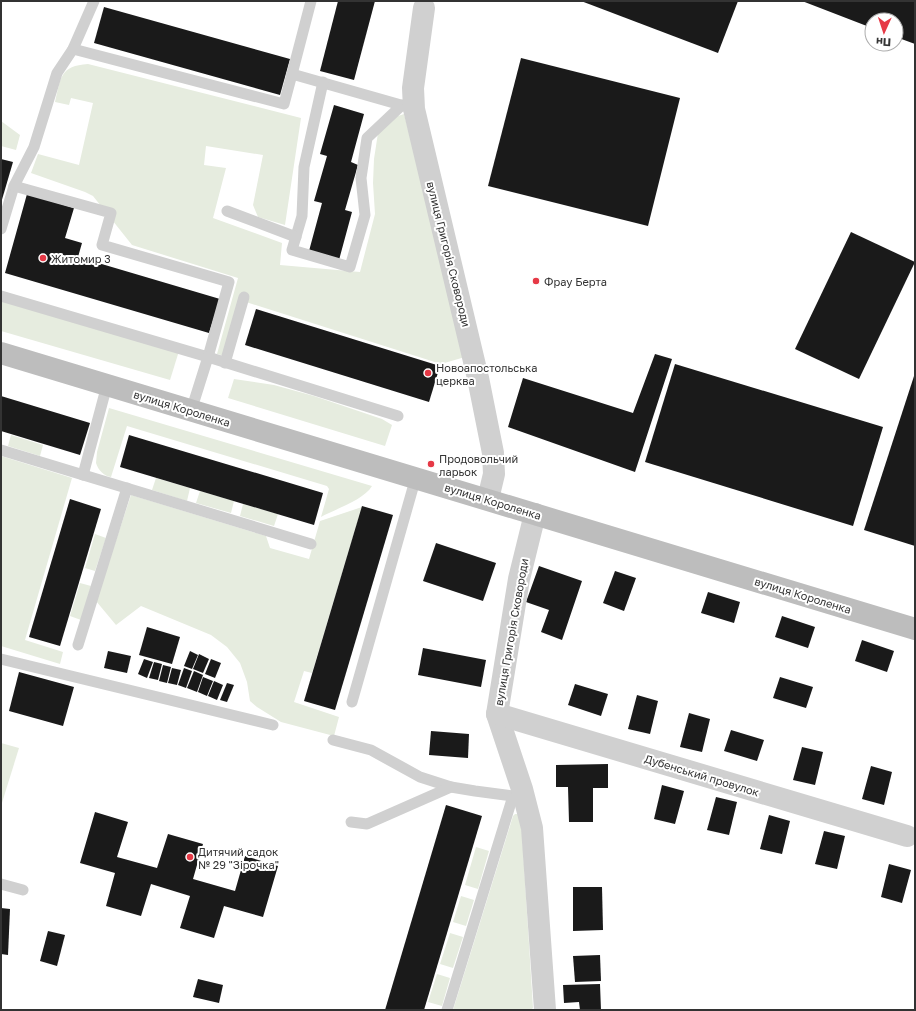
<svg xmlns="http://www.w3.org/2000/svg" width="916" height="1011" font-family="'Golos Text',sans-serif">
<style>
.green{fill:#e6ecdf}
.building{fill:#1a1a1a}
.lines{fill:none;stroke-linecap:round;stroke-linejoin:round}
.lane{stroke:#d0d0d0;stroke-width:11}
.street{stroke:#d0d0d0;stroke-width:22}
.secondary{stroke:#bdbdbd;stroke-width:22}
.poi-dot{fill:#e63946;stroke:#fff;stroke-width:1.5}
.labels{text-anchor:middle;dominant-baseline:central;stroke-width:4;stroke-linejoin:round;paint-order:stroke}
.street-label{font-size:11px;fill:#333;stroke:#fff}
.poi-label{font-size:11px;fill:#333;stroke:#fff;text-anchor:start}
</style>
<rect width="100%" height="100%" fill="#fff"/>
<!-- green -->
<g class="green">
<path d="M88 64 301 118 285 225 258 217 253 205 263 155 206 146 204 165 226 168 213 218 282 243 280 265 360 272 375 214 373 183 374 159 378 133 395 117 404 114 441 253 465 357 441 364 246 302 229 357 217 354 238 278 132 245 93 196 85 192 31 173 38 154 79 165 93 103 71 98 69 105 55 102C61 77 60 66 88 64Z"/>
<polygon points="1,121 20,135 16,150 1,146"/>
<polygon points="1,300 179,351 170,380 1,331"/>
<polygon points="234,379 274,385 314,396 382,419 392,425 385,446 228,398"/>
<path d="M109 408 372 486C364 500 335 509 321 517L329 489 327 486 127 426 111 477C104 476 98 470 96 463L97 452Z"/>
<polygon points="11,435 43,445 40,456 8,446"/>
<polygon points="1,456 72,478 25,640 63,652 60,664 1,646"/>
<polygon points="156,478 190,488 187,501 152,490"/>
<polygon points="200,491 234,501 231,513 196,503"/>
<polygon points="131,495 266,536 270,548 309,559 320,521 362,507 312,673 304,671 294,702 339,717 334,736 281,722 257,707 250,701 247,682 240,663 227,647 211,635 141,606 116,625 96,601"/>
<polygon points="243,504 278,514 274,526 240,516"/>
<polygon points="95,534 106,538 95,571 85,568"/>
<polygon points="80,583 91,586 81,620 70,616"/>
<polygon points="1,743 19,748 1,806"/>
<polygon points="515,814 517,814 521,817 533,1008 531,1010 453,1010 513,816"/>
<polygon points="476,847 489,851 478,889 465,885"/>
<polygon points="461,896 474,900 466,926 453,922"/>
<polygon points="450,933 463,937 453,968 440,964"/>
<polygon points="437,974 450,978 442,1006 428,1002"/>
</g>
<!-- building -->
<g class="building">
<polygon points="338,1 375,1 354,80 320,71"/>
<polygon points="581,1 738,1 718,53"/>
<polygon points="802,1 915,1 915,44 896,37 896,20 872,20 872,28"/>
<polygon points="104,7 290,59 280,95 94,43"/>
<polygon points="521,58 680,98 648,226 488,186"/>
<polygon points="334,105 364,114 351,162 358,165 345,210 352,212 339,260 309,251 322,203 314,201 327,156 320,154"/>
<polygon points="1,159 13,162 1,203"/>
<polygon points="27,194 74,208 65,238 82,243 78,257 220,299 209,333 5,273"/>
<polygon points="851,232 915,262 859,379 795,349"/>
<polygon points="256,309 440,366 429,402 245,345"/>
<polygon points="655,354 672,359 635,472 508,427 523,378 633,413"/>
<polygon points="675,364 883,427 853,526 645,462"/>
<polygon points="915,373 915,546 864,530"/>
<polygon points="1,396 90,423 80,455 1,431"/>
<polygon points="129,435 323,493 314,525 120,467"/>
<polygon points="70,499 101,509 60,646 29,637"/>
<polygon points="362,506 393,515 335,710 304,701"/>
<polygon points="436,543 496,563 483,601 423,581"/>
<polygon points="539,566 582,581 562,640 541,632 549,610 526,602"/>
<polygon points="615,571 636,578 624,611 603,603"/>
<polygon points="708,592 740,602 734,623 701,613"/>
<polygon points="782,616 815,627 808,648 775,637"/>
<polygon points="147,627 180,637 172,664 139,655"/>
<polygon points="862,640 894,651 887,672 855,661"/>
<polygon points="423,648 486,660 481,687 418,675"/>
<polygon points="108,651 131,656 127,673 104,668"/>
<polygon points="190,651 198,655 192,669 184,666"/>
<polygon points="199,654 209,659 203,673 193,669"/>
<polygon points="144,659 153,662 147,678 138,674"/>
<polygon points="211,659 221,663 215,678 205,674"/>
<polygon points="154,662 162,664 158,680 149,678"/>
<polygon points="163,665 171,667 167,683 159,681"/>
<polygon points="172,668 181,670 177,685 168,683"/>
<polygon points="184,668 192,671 186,688 178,685"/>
<polygon points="194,671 203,675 197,692 187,688"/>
<polygon points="19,672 74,687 63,726 9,711"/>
<polygon points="203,677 213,681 207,696 198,692"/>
<polygon points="780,677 813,687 806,708 773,698"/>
<polygon points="214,681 223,685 217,700 208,696"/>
<polygon points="227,683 234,685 227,702 220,700"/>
<polygon points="575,684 608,694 601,716 568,705"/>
<polygon points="637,695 658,701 650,734 628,729"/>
<polygon points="689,713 710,719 702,752 680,747"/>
<polygon points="731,730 764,740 757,761 724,751"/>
<polygon points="431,731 469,734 468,758 429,755"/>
<polygon points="802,747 823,752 815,785 793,780"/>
<polygon points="608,764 608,788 593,788 593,822 569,822 568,787 556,787 556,765"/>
<polygon points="871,766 892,772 884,805 862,799"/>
<polygon points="662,785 684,791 675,824 654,819"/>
<polygon points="716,797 737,802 729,835 707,830"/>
<polygon points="446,805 482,816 424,1010 385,1010"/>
<polygon points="95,812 128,822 117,857 157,868 168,834 203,844 193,879 235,891 245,856 278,866 263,917 224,906 214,938 180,928 190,896 151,884 141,916 106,906 115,873 80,863"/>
<polygon points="769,815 790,821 782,854 760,849"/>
<polygon points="824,831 845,836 837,869 815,864"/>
<polygon points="889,864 911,870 902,903 881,897"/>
<polygon points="573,887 602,887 603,930 573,931"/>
<polygon points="1,908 10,909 8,955 1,954"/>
<polygon points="48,931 65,935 57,966 40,961"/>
<polygon points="600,955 601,981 575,982 573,956"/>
<polygon points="198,979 223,985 219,1003 193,997"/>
<polygon points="600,984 601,1010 580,1010 579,1002 564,1003 563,985"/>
</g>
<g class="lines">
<!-- lane -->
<g class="lane">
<polyline points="311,1 292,74 408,107"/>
<polyline points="73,49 94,1"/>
<polyline points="323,82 304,167 302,216 292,250 350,267 365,215 361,178 367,138 402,105"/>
<polyline points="227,211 296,237"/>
<polyline points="1,229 14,186 34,147 57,73 73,49 284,104 292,74"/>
<polyline points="1,296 208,357 229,282 102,245 111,213 14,186"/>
<polyline points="225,363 244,297"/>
<polyline points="191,411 208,357 398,416"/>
<polyline points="1,450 311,544"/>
<polyline points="83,475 107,385"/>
<polyline points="78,645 127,488"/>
<polyline points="1,659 273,725"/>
<polyline points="352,702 416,477"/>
<polyline points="333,740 371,750 420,777 451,787 475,791 513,796 518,792"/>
<polyline points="351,822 367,824 451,787"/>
<polyline points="1,884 23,890"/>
<polyline points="447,1010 513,796"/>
</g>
<!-- street -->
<g class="street">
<polyline points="424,8 413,88 414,109 478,378 493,453 494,474 488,499"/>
<polyline points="535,514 519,579 497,714 522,789 532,828 545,1010"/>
<polyline points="497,714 907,836"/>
</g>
<!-- secondary -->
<polyline class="secondary" points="1,353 915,629"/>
</g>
<!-- markers -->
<g class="poi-dot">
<circle cx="43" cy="258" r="4"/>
<circle cx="536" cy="281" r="4"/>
<circle cx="428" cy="373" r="4"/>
<circle cx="431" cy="464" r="4"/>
<circle cx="190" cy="857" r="4"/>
</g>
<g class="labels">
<!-- street labels -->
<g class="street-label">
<text transform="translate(449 254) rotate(76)">вулиця Григорія Сковороди</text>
<text transform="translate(182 408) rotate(17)">вулиця Короленка</text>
<text transform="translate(493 501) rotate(17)">вулиця Короленка</text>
<text transform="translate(803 595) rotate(17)">вулиця Короленка</text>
<text transform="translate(511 632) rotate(-80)">вулиця Григорія Сковороди</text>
<text transform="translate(702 775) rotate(17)">Дубенський провулок</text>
</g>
<!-- poi labels -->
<g class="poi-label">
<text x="51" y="258">Житомир 3</text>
<text x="544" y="281">Фрау Берта</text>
<text x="436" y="367">Новоапостольська<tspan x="436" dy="13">церква</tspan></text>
<text x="439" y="458">Продовольчий<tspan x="439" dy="13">ларьок</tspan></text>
<text x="198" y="851">Дитячий садок<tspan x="198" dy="13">№ 29 "Зірочка"</tspan></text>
</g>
</g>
<!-- border -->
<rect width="916" height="1011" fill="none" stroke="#333333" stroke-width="4"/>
<!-- north arrow -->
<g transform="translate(884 32) rotate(183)"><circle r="19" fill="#ffffff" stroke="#adadad"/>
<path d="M0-3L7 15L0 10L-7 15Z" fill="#e63946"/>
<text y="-6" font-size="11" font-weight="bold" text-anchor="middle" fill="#333333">Пн</text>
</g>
</svg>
